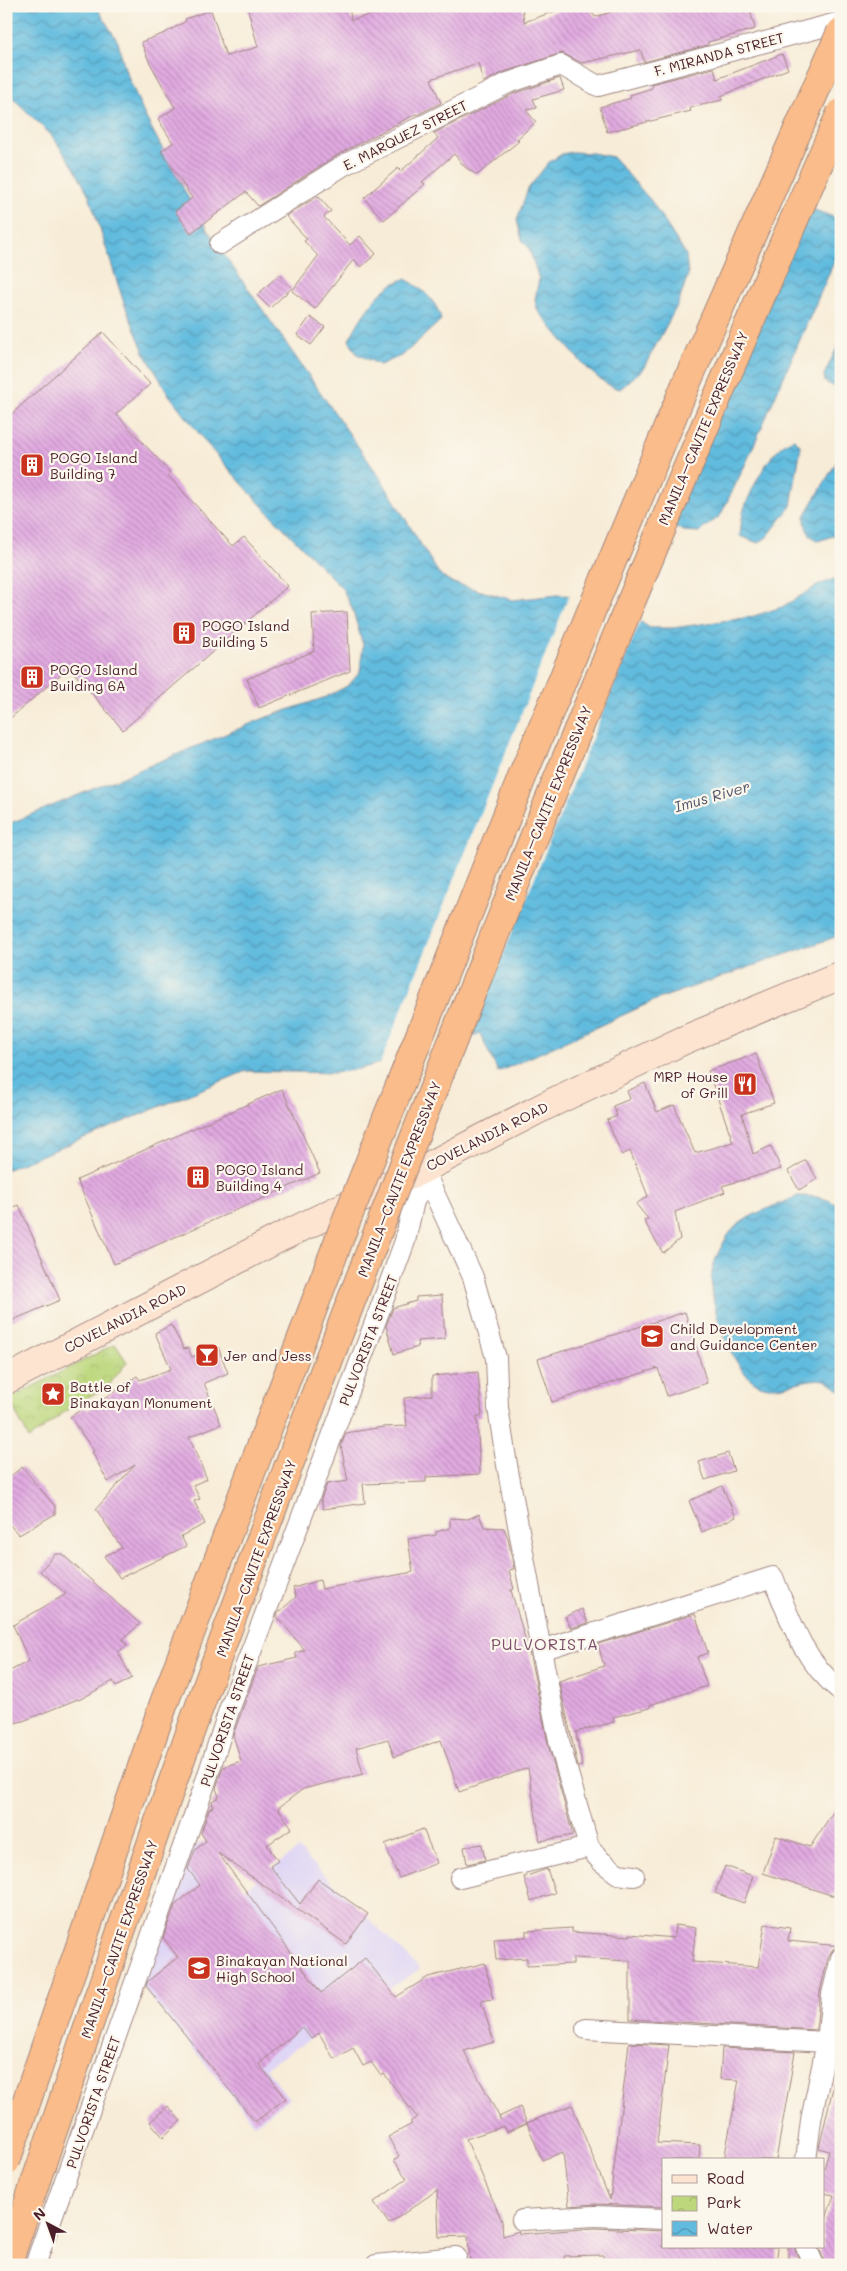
<svg xmlns="http://www.w3.org/2000/svg" width="847" height="2271" font-family="Mali,sans-serif">
<style>
.built{fill:#dfd5f5}
.park{fill:url(#park-crowns);stroke:#837b54}
.water{fill:url(#water-waves);stroke:#566d84}
.pier{fill:#f7ecd7}
.building{fill:url(#building-back-hatch)}
.lines{fill:none;stroke-linecap:round;stroke-linejoin:round}
.minor-casing{stroke:#a08681;stroke-width:22}
.secondary-casing{stroke:#a08681;stroke-width:30}
.minor{stroke:#fff;stroke-width:20}
.secondary{stroke:#fde4d0;stroke-width:28}
.motorway-bridge-casing{stroke:#a08681;stroke-width:30;stroke-linecap:butt}
.motorway-bridge{stroke:#f9bc8a;stroke-width:28}
.labels{text-anchor:middle;dominant-baseline:central;stroke-width:4.5;stroke-linejoin:round;paint-order:stroke}
.street-label{font-size:14px;fill:#4a1f2b;stroke:#fbf7ec}
.poi-label{font-size:14px;fill:#4a1f2b;stroke:#fbf7ec;text-anchor:start}
.water-label{font-size:15px;font-style:italic;fill:#52566a;stroke:#fbf7ec}
.quarter-label{font-size:16px;letter-spacing:1px;fill:#7f506b;stroke:#fbf7ec}
</style>
<defs>
<pattern id="park-crowns" width="20" height="18" patternUnits="userSpaceOnUse" patternTransform="scale(1.25)"><rect width="20" height="18" fill="#bcd77c"/><path d="M2 6a3 3 0 1 1 6 0M12 15a3 3 0 1 1 6 0" fill="none" stroke="#a3b86b"/></pattern>
<pattern id="water-waves" width="16" height="10" patternUnits="userSpaceOnUse" patternTransform="scale(1.25)"><rect width="16" height="10" fill="#61bbde"/><path d="M0 5q4-4 8 0t8 0" fill="none" stroke="#5297b4"/></pattern>
<pattern id="building-back-hatch" width="6" height="6" patternUnits="userSpaceOnUse" patternTransform="scale(1.25)"><rect width="6" height="6" fill="#e2abe2"/><path d="M-1 5l2 2M0 0l6 6M5-1l2 2" fill="none" stroke="#b98bb7"/></pattern>
</defs>
<rect width="100%" height="100%" fill="#fbf7ec"/>
<filter id="ink" filterUnits="userSpaceOnUse"><feTurbulence type="fractalNoise" baseFrequency=".02" numOctaves="2"/><feDisplacementMap in="SourceGraphic" scale="10" xChannelSelector="R" yChannelSelector="G"/><feConvolveMatrix kernelMatrix="1 2 1 2 8 2 1 2 1" color-interpolation-filters="sRGB"/></filter>
<filter id="wash" filterUnits="userSpaceOnUse"><feTurbulence type="fractalNoise" baseFrequency=".0096" numOctaves="4" result="noise"/><feDisplacementMap in="SourceGraphic" scale="20" xChannelSelector="R" yChannelSelector="G"/><feGaussianBlur stdDeviation="1.12" result="paint"/><feColorMatrix in="noise" values="0 0 0 0 0 0 0 0 0 0 0 0 0 0 0 0 0 1.4 0 .05"/><feComposite in="paint" operator="in"/></filter>
<g filter="url(#wash)">
<rect width="100%" height="100%" fill="#f7ecd7"/>
<!-- built -->
<polygon class="built" points="201,1842 239,1894 298,1849 420,1969 265,2068 289,2098 255,2125 140,1984 186,1853"/>
<!-- park -->
<polygon class="park" points="115,1344 127,1362 109,1385 71,1407 29,1439 9,1399"/>
<!-- water -->
<g class="water">
<polygon points="6,6 96,6 118,42 125,69 144,114 189,199 216,243 383,482 439,574 453,583 513,600 557,595 584,596 619,608 650,628 673,628 751,617 782,607 817,586 841,576 841,935 658,999 498,1072 480,1034 363,1068 335,1073 246,1071 6,1170 6,825 267,717 326,697 349,685 360,672 363,645 352,608 342,588 263,507 211,449 169,395 144,352 124,303 89,195 73,166 52,136 6,91"/>
<path d="M572 152 592 153 613 157 652 202 686 255 688 275 678 304 643 369 620 389C592 384 558 333 538 311L535 300 539 279 529 248 522 240 517 220 528 189 548 163 562 154Z"/>
<polygon points="809,208 836,218 841,223 841,246 746,463 720,516 699,532 684,531 671,525"/>
<path d="M405 279C421 287 438 302 441 320L403 355 380 365 357 354 349 340C361 317 379 286 405 279Z"/>
<polygon points="841,339 841,390 825,382 824,375"/>
<path d="M794 439 801 446 791 506 767 537 758 543 740 536C741 526 742 513 746 504 754 484 773 445 794 439Z"/>
<path d="M841 454V533L818 541C807 534 805 528 805 516Z"/>
<path d="M798 1196C815 1196 828 1197 841 1208V1391C836 1388 830 1382 825 1380 803 1376 779 1394 758 1384 731 1371 707 1300 712 1272 714 1260 722 1244 729 1234 744 1214 777 1206 798 1196Z"/>
</g>
<!-- pier -->
<polygon class="pier" points="570,593 585,593 620,605 641,619 468,1040 379,1066"/>
<g id="blocks">
<!-- building -->
<g class="building">
<polygon points="247,6 349,6 351,20 393,9 392,6 522,6 524,22 556,11 565,6 588,6 595,17 631,6 749,6 755,29 708,42 708,45 644,62 641,50 582,63 562,53 504,72 483,82 478,63 431,79 441,103 417,115 416,114 339,154 258,206 246,192 191,233 175,211 192,198 161,151 173,143 158,119 175,108 149,61 141,42 165,33 186,21 185,19 211,10 226,56 258,47"/>
<polygon points="782,54 788,69 721,96 722,100 690,108 691,111 607,132 600,107 631,98 630,95 652,88 651,84 714,68 717,79"/>
<polygon points="560,78 564,90 533,99 537,108 526,110 536,122 517,139 519,141 477,175 465,167 454,154 422,182 425,184 384,220 364,198 398,168 401,171 438,138 434,133 513,94"/>
<polygon points="318,196 331,211 324,217 350,245 360,236 376,254 361,267 354,259 315,309 292,291 318,256 304,241 307,239 286,216"/>
<polygon points="280,274 292,288 270,308 257,295"/>
<polygon points="310,317 325,327 311,345 297,335"/>
<polygon points="103,332 150,384 116,414 170,472 168,475 233,546 244,537 288,586 123,730 69,667 6,722 6,419"/>
<polygon points="347,612 350,671 259,708 247,679 314,651 312,614"/>
<polygon points="756,1054 774,1103 742,1114 753,1154 771,1146 781,1169 722,1186 725,1192 675,1212 680,1239 663,1253 644,1221 648,1219 636,1204 648,1196 630,1151 622,1155 607,1120 617,1116 613,1106 630,1099 627,1091 645,1083 657,1112 674,1105 695,1153 733,1142 708,1071"/>
<polygon points="282,1089 320,1173 114,1264 77,1180"/>
<polygon points="806,1160 817,1179 799,1190 788,1171"/>
<polygon points="19,1205 60,1300 6,1323 6,1211"/>
<polygon points="442,1295 445,1339 417,1341 418,1347 394,1354 386,1326 393,1308 416,1301 416,1297"/>
<polygon points="685,1312 707,1383 667,1396 658,1368 552,1402 538,1359"/>
<polygon points="171,1325 184,1349 188,1348 192,1357 218,1347 228,1373 204,1383 221,1424 189,1437 207,1479 193,1485 200,1499 194,1501 205,1524 181,1536 186,1546 120,1578 104,1556 122,1548 96,1509 135,1465 108,1482 92,1452 94,1451 70,1417 85,1407 88,1410 137,1376 140,1380 171,1369 155,1333"/>
<polygon points="478,1372 482,1416 477,1416 480,1474 426,1477 426,1482 363,1484 365,1503 323,1509 321,1499 327,1484 348,1481 341,1446 346,1433 383,1427 407,1426 404,1398 432,1395 432,1376"/>
<polygon points="728,1453 734,1471 705,1480 699,1462"/>
<polygon points="22,1467 55,1506 55,1514 19,1535 6,1521 6,1480"/>
<polygon points="722,1486 736,1517 702,1532 689,1501"/>
<polygon points="479,1514 484,1527 504,1528 508,1538 514,1569 509,1570 514,1589 511,1590 530,1656 549,1748 573,1835 540,1841 528,1768 459,1792 441,1740 394,1757 388,1739 356,1748 363,1774 303,1789 278,1808 292,1828 267,1845 278,1861 270,1866 300,1904 318,1879 368,1914 346,1944 218,1853 321,1993 365,1958 396,1997 428,1977 485,1963 493,1999 481,2001 494,2042 464,2051 501,2120 499,2117 520,2107 527,2123 507,2132 504,2126 466,2139 502,2221 503,2236 519,2231 519,2234 595,2228 663,2231 663,2247 778,2247 776,2265 604,2265 603,2255 564,2256 565,2260 510,2265 470,2263 468,2236 439,2237 437,2190 389,2224 374,2202 407,2179 394,2160 399,2156 388,2137 412,2124 410,2122 417,2117 384,2074 381,2076 371,2062 363,2066 353,2048 334,2059 319,2033 311,2039 302,2027 259,2064 286,2098 255,2122 146,1986 148,1981 178,1957 163,1938 175,1905 200,1885 188,1869 195,1850 206,1841 201,1833 209,1809 213,1807 212,1801 219,1797 216,1788 223,1767 241,1761 233,1735 258,1667 297,1658 295,1653 305,1650 277,1617 278,1613 296,1597 293,1588 320,1580 322,1589 413,1572 408,1539 436,1535 436,1532 450,1528 450,1518 468,1519"/>
<polygon points="55,1554 62,1554 140,1624 123,1639 127,1646 118,1652 132,1678 116,1687 113,1681 79,1700 78,1699 23,1721 6,1725 6,1673 29,1661 13,1625 66,1594 40,1571"/>
<polygon points="582,1609 588,1623 571,1628 565,1617"/>
<polygon points="695,1614 708,1653 697,1657 707,1686 650,1705 650,1708 613,1717 614,1722 576,1732 582,1766 578,1767 559,1681 604,1666 598,1644"/>
<polygon points="841,1800 841,1877 834,1896 763,1873 776,1836 810,1847"/>
<polygon points="423,1829 437,1863 399,1878 385,1844"/>
<polygon points="482,1844 485,1860 467,1864 464,1847"/>
<polygon points="725,1866 753,1876 744,1903 715,1893"/>
<polygon points="547,1869 555,1893 531,1901 524,1877"/>
<polygon points="765,1924 790,1928 788,1941 840,1946 833,1949 829,1955 820,1991 816,2030 630,2019 630,1961 573,1958 573,1964 527,1966 527,1958 496,1960 494,1939 526,1937 526,1931 572,1928 572,1932 630,1936 630,1934 674,1938 675,1925 696,1928 692,1962 758,1967"/>
<polygon points="629,2043 669,2045 657,2143 700,2145 699,2160 663,2160 663,2207 596,2204 569,2206 563,2152 542,2160 527,2123 572,2105 610,2200"/>
<polygon points="722,2048 795,2052 776,2160 724,2160 739,2080 720,2079"/>
<polygon points="834,2083 841,2084 841,2265 825,2264 819,2247 823,2247 823,2227 834,2195 823,2193 823,2172 829,2151 819,2148"/>
<polygon points="168,2106 181,2121 163,2137 150,2122"/>
<polygon points="788,2247 794,2247 799,2260 788,2258"/>
</g>
</g>
</g>
<g filter="url(#ink)">
<use href="#blocks" fill-opacity="0" stroke="#a08681" stroke-width="1"/>
<g class="lines">
<!-- minor casing -->
<g class="minor-casing">
<g id="minor">
<polyline points="220,244 344,165 508,83 561,65 598,86 841,22"/>
<path d="M424 1171 473 1277 496 1358 498 1408 507 1465 541 1650 773 1577C790 1620 803 1661 841 1691"/>
<polyline points="541,1650 560,1745 589,1847 601,1861 618,1874 634,1876"/>
<polyline points="460,1878 589,1847"/>
<polyline points="586,2029 827,2042"/>
<polyline points="806,2160 811,2120 827,2042 832,1994 841,1958"/>
<polyline points="522,2220 595,2216 663,2219"/>
<polyline points="806,2247 814,2265"/>
<polyline points="35,2265 203,1790 229,1710 383,1301 405,1241 414,1201 428,1180"/>
<polyline points="376,2265 456,2257"/>
</g>
</g>
<!-- secondary casing -->
<g class="secondary-casing">
<polyline id="secondary" points="6,1380 281,1237 423,1169 545,1106 684,1040 841,975"/>
</g>
<!-- minor -->
<use href="#minor" class="minor"/>
<!-- secondary -->
<use href="#secondary" class="secondary"/>
<!-- motorway-bridge casing -->
<g class="motorway-bridge-casing">
<g id="motorway-bridge">
<polyline points="6,2161 164,1703 343,1229 525,770 686,384 841,32"/>
<path d="M7 2265C70 2082 131 1898 196 1716 393 1175 608 640 841 113"/>
</g>
</g>
<!-- motorway-bridge -->
<use href="#motorway-bridge" class="motorway-bridge"/>
</g>
</g>
<!-- icons -->
<defs>
<g id="building-square" transform="scale(1.25)"><rect x="-9" y="-9" width="18" height="18" rx="4" fill="#c8321e" stroke="#fbf7ec"/><path d="M-4-6H4V6H1V3H-1V6H-4ZM-2.5-4.3h1.7v1.8h-1.7ZM.8-4.3h1.7v1.8H.8ZM-2.5-1h1.7V.8h-1.7ZM.8-1h1.7V.8H.8Z" fill="#fff"/></g>
<g id="restaurant-square" transform="scale(1.25)"><rect x="-9" y="-9" width="18" height="18" rx="4" fill="#c8321e" stroke="#fbf7ec"/><path d="M-5-6h1v4h1v-4h1v4h1v-4h1v5L-1.5 .5V6h-2V.5L-5-1ZM5-6V6H3V1.5H1.5Q1.5-4 5-6Z" fill="#fff"/></g>
<g id="school-square" transform="scale(1.25)"><rect x="-9" y="-9" width="18" height="18" rx="4" fill="#c8321e" stroke="#fbf7ec"/><path d="M0-5L7-2L0 1L-7-2ZM-4 1L0 2.5L4 1V4Q0 6-4 4Z" fill="#fff"/></g>
<g id="bar-square" transform="scale(1.25)"><rect x="-9" y="-9" width="18" height="18" rx="4" fill="#c8321e" stroke="#fbf7ec"/><path d="M-6-5H6L.8 .8V4.5H3.5V6h-7V4.5H-.8V.8Z" fill="#fff"/></g>
<g id="sight-square" transform="scale(1.25)"><rect x="-9" y="-9" width="18" height="18" rx="4" fill="#c8321e" stroke="#fbf7ec"/><path d="M0-6L1.8-2.2L6-1.7L2.9 1.2L3.7 5.4L0 3.3L-3.7 5.4L-2.9 1.2L-6-1.7L-1.8-2.2Z" fill="#fff"/></g>
</defs>
<g fill-rule="evenodd">
<use href="#building-square" x="32" y="465"/>
<use href="#building-square" x="184" y="633"/>
<use href="#building-square" x="32" y="677"/>
<use href="#restaurant-square" x="745" y="1084"/>
<use href="#building-square" x="198" y="1177"/>
<use href="#school-square" x="652" y="1336"/>
<use href="#bar-square" x="207" y="1355"/>
<use href="#sight-square" x="53" y="1394"/>
<use href="#school-square" x="199" y="1968"/>
</g>
<g class="labels">
<!-- street labels -->
<g class="street-label">
<text transform="translate(719 54) rotate(-15)">F. MIRANDA STREET</text>
<text transform="translate(405 135) rotate(-27)">E. MARQUEZ STREET</text>
<text transform="translate(703 428) rotate(-67)">MANILA–CAVITE EXPRESSWAY</text>
<text transform="translate(548 803) rotate(-68)">MANILA–CAVITE EXPRESSWAY</text>
<text transform="translate(487 1136) rotate(-27)">COVELANDIA ROAD</text>
<text transform="translate(399 1179) rotate(-69)">MANILA–CAVITE EXPRESSWAY</text>
<text transform="translate(125 1318) rotate(-27)">COVELANDIA ROAD</text>
<text transform="translate(368 1340) rotate(-69)">PULVORISTA STREET</text>
<text transform="translate(256 1558) rotate(-70)">MANILA–CAVITE EXPRESSWAY</text>
<text transform="translate(227 1720) rotate(-71)">PULVORISTA STREET</text>
<text transform="translate(119 1939) rotate(-71)">MANILA–CAVITE EXPRESSWAY</text>
<text transform="translate(93 2102) rotate(-71)">PULVORISTA STREET</text>
</g>
<!-- poi labels -->
<g class="poi-label">
<text x="50" y="457">POGO Island<tspan x="50" dy="16">Building 7</tspan></text>
<text x="202" y="625">POGO Island<tspan x="202" dy="16">Building 5</tspan></text>
<text x="50" y="669">POGO Island<tspan x="50" dy="16">Building 6A</tspan></text>
<text x="728" y="1076" text-anchor="end">MRP House<tspan x="728" dy="16">of Grill</tspan></text>
<text x="216" y="1169">POGO Island<tspan x="216" dy="16">Building 4</tspan></text>
<text x="670" y="1328">Child Development<tspan x="670" dy="16">and Guidance Center</tspan></text>
<text x="224" y="1355">Jer and Jess</text>
<text x="70" y="1386">Battle of<tspan x="70" dy="16">Binakayan Monument</tspan></text>
<text x="216" y="1960">Binakayan National<tspan x="216" dy="16">High School</tspan></text>
</g>
<!-- water labels -->
<g class="water-label">
<text transform="translate(712 796) rotate(-16)">Imus River</text>
</g>
<!-- quarter labels -->
<g class="quarter-label">
<text x="545" y="1643">PULVORISTA</text>
</g>
</g>
<!-- margin -->
<rect width="847" height="2271" fill="none" stroke="#fbf7ec" stroke-width="25"/>
<!-- legend -->
<rect x="662" y="2158" width="162" height="90" fill="#fbf7ec" stroke="#b4a19f"/>
<rect x="672" y="2175" width="25" height="8" fill="#fde4d0" stroke="#b4a19f"/>
<text x="707" y="2184" font-size="15" fill="#4a1f2b">Road</text>
<rect x="672" y="2196" width="25" height="15" fill="url(#park-crowns)" stroke="#b4a19f"/>
<text x="707" y="2208" font-size="15" fill="#4a1f2b">Park</text>
<rect x="672" y="2221" width="25" height="15" fill="url(#water-waves)" stroke="#b4a19f"/>
<text x="707" y="2234" font-size="15" fill="#4a1f2b">Water</text>
<!-- north arrow -->
<g transform="translate(48 2224) rotate(319)" stroke="#fbf7ec" stroke-width="4" paint-order="stroke">
<path d="M0-4L9 19L0 12L-9 19Z" fill="#4a1f2b"/>
<text y="-8" font-size="14" font-weight="bold" text-anchor="middle" fill="#4a1f2b">N</text>
</g>
</svg>
